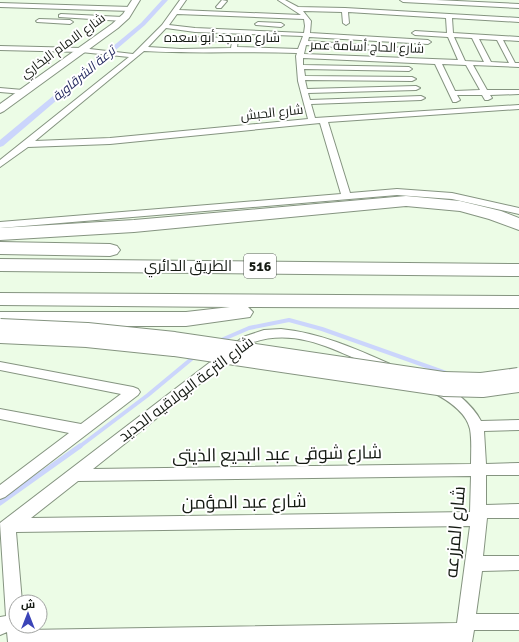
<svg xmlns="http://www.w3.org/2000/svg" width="519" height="642" font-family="Signika,Cairo,sans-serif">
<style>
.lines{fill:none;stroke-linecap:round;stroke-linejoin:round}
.stream-far1{stroke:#cbd5fc;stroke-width:4}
.stream{stroke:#cbd5fc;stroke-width:5}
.canal{fill:#cbd5fc;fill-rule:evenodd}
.street-casing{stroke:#859480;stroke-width:2}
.secondary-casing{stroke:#859480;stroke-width:2}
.highway-casing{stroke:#859480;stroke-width:2}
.street{fill:#fff;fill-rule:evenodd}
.secondary{fill:#fff;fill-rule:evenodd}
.highway{fill:#fff;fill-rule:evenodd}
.highway-bridge-casing{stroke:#859480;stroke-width:26;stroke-linecap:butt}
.highway-bridge{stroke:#fff;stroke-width:24}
.labels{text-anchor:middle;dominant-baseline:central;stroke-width:4;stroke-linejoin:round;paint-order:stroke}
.far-street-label{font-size:13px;fill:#151a13;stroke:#fff}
.far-water-label{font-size:13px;font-style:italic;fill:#1e245b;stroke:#fff}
.shield{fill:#fff;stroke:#5b5f5a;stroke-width:1}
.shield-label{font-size:14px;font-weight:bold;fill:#151a13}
.street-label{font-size:15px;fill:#151a13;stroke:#fff}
.near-street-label{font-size:18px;fill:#151a13;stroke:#fff}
</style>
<rect width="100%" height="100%" fill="#ecfce6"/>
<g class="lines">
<!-- stream-far1 -->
<g class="stream-far1">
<polyline points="219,341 249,328 289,320 322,329 446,373"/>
<polyline points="79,447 148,395 195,356"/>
</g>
<!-- stream -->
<polyline class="stream" points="0,503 80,446"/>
<!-- canal -->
<polygon class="canal" points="162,0 168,0 145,25 3,146 0,147 0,140 141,23"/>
<!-- street casing -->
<g class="street-casing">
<g id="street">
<path d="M180 0H186L179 10 301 15 278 0H285L298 7 345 8 519 18V22L452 18 453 33 519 37V41L503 40 515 63H519V67L473 65 487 90H519V94L490 95 492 98 488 100H485L482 95H457L460 100 456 102H453L435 64 303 58V65L409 67 412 69 409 71 304 69 305 76 412 77 416 79 412 81 305 80 307 89 416 86 420 88 416 90 308 93 310 100 421 96 425 98 421 100 311 104 315 118 519 105V109L328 122 350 193 397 189 452 193 519 208V214L452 199 397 195 0 228V222L341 194 320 123 110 144 28 147 0 167V160L129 57 81 52 0 50V46L81 48 133 54 162 25ZM303 11 342 12 343 23 346 25 349 23 348 12 446 18 447 33 415 31 412 33 415 35 448 37 458 60 304 54 306 45 404 52 407 50 404 48 308 41 309 37 428 44 431 42 428 40 310 33 311 21ZM177 14 304 19 305 26 304 33 195 28 169 25ZM166 28 195 32 303 36 298 49 237 47 238 40 235 38 180 37 177 39 178 40 232 42 231 48 181 49 148 47ZM454 37 472 38 484 62 465 61ZM479 39 497 40 509 63 491 62ZM144 51C195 54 246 51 297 53L296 56 298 81 308 119 110 138 35 141ZM442 64 466 65 480 90 455 91Z"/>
<polygon points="222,0 227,1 221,8 217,8 216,7"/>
<polygon points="400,0 436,0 519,4 519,8 403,2"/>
<polygon points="0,3 131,7 134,9 131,11 0,7"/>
<polygon points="61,14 123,17 126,19 123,21 59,17 59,15"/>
<polygon points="39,19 70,20 73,22 70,24 37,22 36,21"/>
<polygon points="258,22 281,23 284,25 281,27 256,25 255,24"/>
<polygon points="0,88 23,90 27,92 23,94 0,92"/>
<path d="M281 329C320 333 354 348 390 364L391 367 390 370 385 371 380 370C339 352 297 326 251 343L93 469 471 464C471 452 472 440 470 429 466 411 446 399 430 391L428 388 430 385C448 380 474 407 481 421L519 420V430L484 431 486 464 519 463V475H486V505L519 504V518H487L483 556H519V570L482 571 476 614H519V630H474L472 642H8L7 632 0 635V617L6 616 0 523 243 337 264 330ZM471 476 470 512 31 518 78 481ZM470 526 457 623 25 630V626H16V602H22L16 532Z"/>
<polygon points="0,362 133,387 138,389 140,392 138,395 5,497 0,499 0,485 69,433 0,419 0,409 81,424 121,394 0,370"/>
</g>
</g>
<!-- secondary casing -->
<g class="secondary-casing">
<polygon id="secondary" points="132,0 140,0 129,18 118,28 4,111 0,113 0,104 112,24 123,14"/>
</g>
<!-- highway casing -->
<g class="highway-casing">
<g id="highway">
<polygon points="406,196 460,201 501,211 519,218 519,230 489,219 460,211 406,206 134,232 0,240 0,228 134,220"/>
<polygon points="0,242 110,244 117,246 120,250 117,254 110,256 0,254"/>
<polygon points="0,259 519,264 519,276 0,271"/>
<polygon points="0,293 519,296 519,308 248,307 253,312 250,317 186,326 0,326 0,312 186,312 230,307 0,305"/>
</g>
</g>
<!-- street -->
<use href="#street" class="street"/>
<!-- secondary -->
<use href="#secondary" class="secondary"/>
<!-- highway -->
<use href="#highway" class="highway"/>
<!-- highway-bridge casing -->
<g class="highway-bridge-casing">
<polyline id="highway-bridge" points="0,331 87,335 174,344 444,384 482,385 519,380"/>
</g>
<!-- highway-bridge -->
<use href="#highway-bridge" class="highway-bridge"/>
</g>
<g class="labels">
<!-- far-street labels -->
<g class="far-street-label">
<text x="222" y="38">شارع مسجد أبو سعده</text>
<text transform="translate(63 46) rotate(-36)">شارع الامام البخاري</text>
<text transform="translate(367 47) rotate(2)">شارع الحاج أسامة عمر</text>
<text transform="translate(272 113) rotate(-6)">شارع الحبش</text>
</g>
<!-- far-water labels -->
<g class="far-water-label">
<text transform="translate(84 74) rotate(-40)">ترعة الشرقاوية</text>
</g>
<!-- shield labels -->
<rect class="shield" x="244" y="254" width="32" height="24" rx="3"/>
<g class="shield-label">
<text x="260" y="266">516</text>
</g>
<!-- street labels -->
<g class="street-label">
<text x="188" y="266">الطريق الدائري</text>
<text transform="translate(186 389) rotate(-37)">شارع الترعة البولاقيه الجديد</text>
</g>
<!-- near-street labels -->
<g class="near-street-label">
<text transform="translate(277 454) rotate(-1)">شارع شوقى عبد البديع الذيتى</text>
<text transform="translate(244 502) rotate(-1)">شارع عبد المؤمن</text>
<text transform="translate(455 532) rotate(-85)">شارع المزرعه</text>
</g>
</g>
<!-- north arrow -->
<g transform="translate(28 614)"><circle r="19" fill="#ffffff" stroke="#a1a3a1"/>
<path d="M0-3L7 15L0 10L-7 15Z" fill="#3b44b8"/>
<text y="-6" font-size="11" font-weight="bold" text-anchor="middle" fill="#151a13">ش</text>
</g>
</svg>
